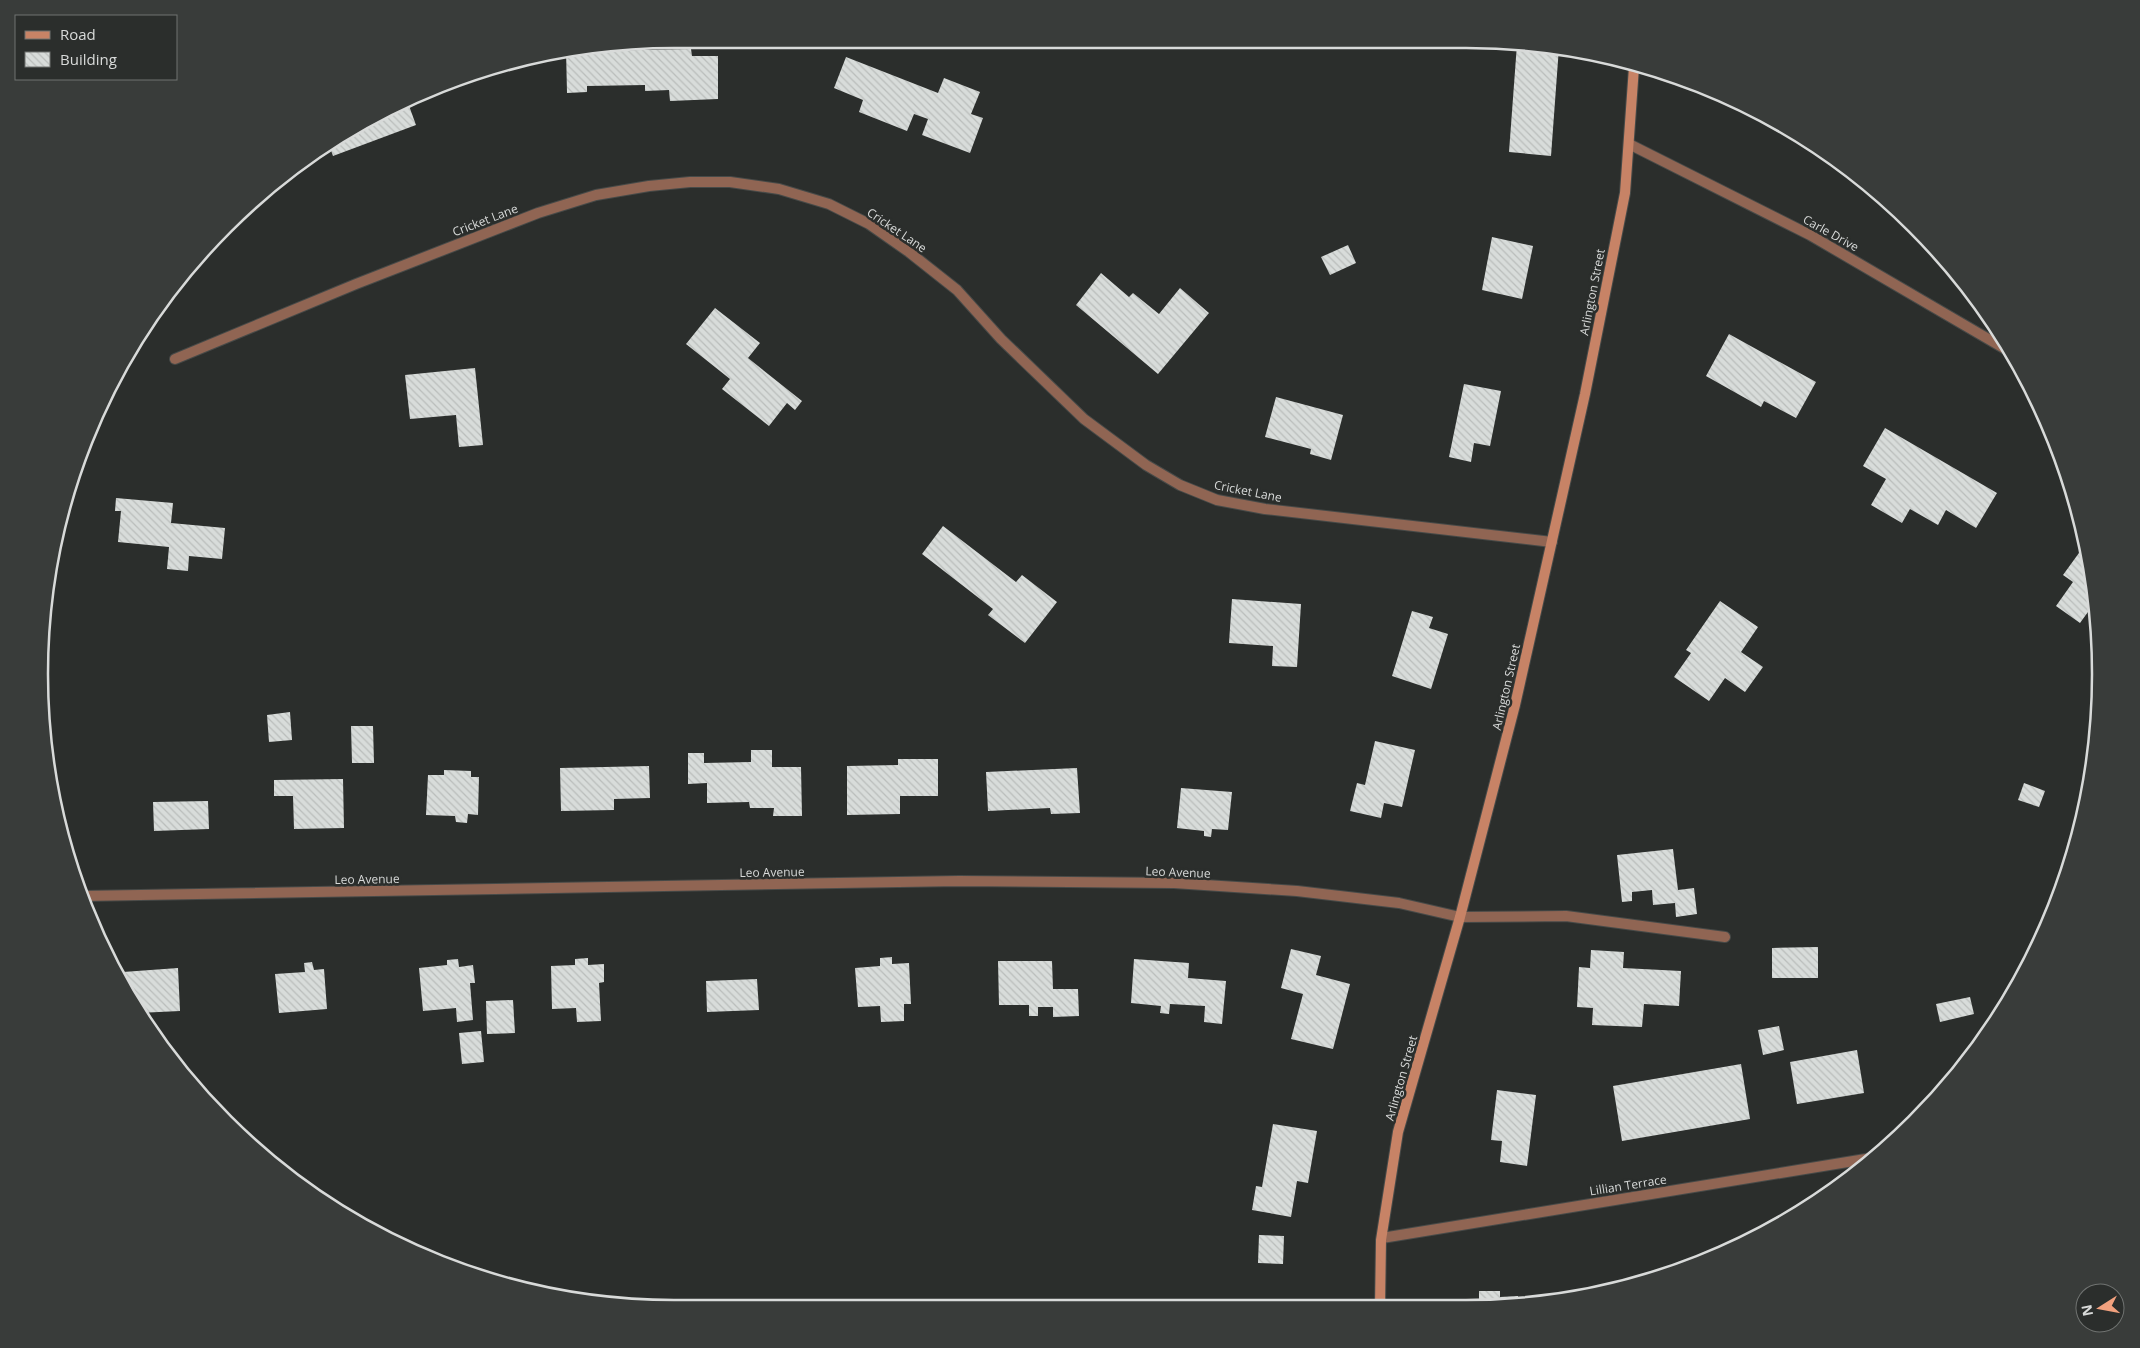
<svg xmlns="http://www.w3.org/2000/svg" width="2140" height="1348" font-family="'Open Sans',sans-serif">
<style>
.building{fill:url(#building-back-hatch)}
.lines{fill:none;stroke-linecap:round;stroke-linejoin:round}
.lane-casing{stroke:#474a48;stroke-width:12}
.street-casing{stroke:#474a48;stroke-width:12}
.secondary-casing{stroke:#474a48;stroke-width:12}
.lane{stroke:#906553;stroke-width:10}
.street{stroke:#906553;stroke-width:10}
.secondary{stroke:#c78366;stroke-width:10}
.labels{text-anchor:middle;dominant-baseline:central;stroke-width:5;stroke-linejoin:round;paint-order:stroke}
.street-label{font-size:12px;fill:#d8dad9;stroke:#2b2e2c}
.rim{fill:none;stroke:#d8dad9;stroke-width:2.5}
</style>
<defs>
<pattern id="building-back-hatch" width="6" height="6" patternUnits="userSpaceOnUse" patternTransform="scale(1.25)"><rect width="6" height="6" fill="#d8dcda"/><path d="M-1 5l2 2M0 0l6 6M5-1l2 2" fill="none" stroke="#babdbb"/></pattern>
</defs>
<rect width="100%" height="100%" fill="#2b2e2c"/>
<!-- building -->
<g class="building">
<polygon points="591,44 591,51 691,49 692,56 718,56 718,99 670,101 669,90 645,91 645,85 587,86 587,92 567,93 566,50"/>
<polygon points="1517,44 1559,47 1551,156 1509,152"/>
<polygon points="846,57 938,93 944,78 980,92 971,114 983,118 970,153 922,135 928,119 914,114 907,131 859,112 863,100 834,88"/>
<polygon points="408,103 416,125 333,156 328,142"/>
<polygon points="1492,237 1533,246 1522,299 1482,290"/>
<polygon points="1348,245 1356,263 1330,275 1321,257"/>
<polygon points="1101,273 1129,297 1133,293 1159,314 1180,288 1209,313 1158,374 1076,305"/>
<polygon points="715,308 760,343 748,358 802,401 795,410 787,403 769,426 722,389 730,379 686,344"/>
<polygon points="1729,334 1816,382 1796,418 1764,401 1761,407 1706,376"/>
<polygon points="475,368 483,445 459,447 456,415 410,419 405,375"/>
<polygon points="1464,384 1501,391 1490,446 1474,443 1471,462 1449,457"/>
<polygon points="1276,397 1343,415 1331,460 1310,454 1311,449 1265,437"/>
<polygon points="1885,428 1997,493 1976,528 1946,510 1938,525 1910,509 1902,523 1871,505 1886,479 1863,466"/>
<polygon points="116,498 173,503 171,523 225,528 222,559 189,556 188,571 167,569 169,547 118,542 121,511 115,511"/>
<polygon points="943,526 1016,582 1022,575 1057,602 1025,643 988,615 993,609 922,554"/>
<polygon points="2084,546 2086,548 2096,591 2096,608 2093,605 2080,623 2056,606 2073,582 2063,575"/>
<polygon points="1232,599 1301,604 1297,667 1272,666 1273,646 1229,643"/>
<polygon points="1720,601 1758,627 1741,652 1763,667 1745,692 1725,678 1709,701 1674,677 1691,653 1686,650"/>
<polygon points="1412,611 1433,617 1429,628 1448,634 1431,689 1392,676"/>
<polygon points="290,712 292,740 269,742 267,715"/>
<polygon points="351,726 373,726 374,763 352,763"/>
<polygon points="1375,741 1415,750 1402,807 1384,803 1381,818 1350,811 1357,783 1365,785"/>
<polygon points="751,750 772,750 772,767 801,767 802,816 773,816 774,808 750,808 749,802 707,803 707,783 688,784 688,753 704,753 704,763 751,762"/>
<polygon points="898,759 938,759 938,796 900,796 900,814 847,815 847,766 898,765"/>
<polygon points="649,766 650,798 614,799 614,810 561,811 560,768"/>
<polygon points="1077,768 1080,813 1051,814 1050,808 988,811 986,772"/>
<polygon points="444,770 471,771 471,777 479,777 478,815 468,814 467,823 456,822 455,816 426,815 428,775 444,775"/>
<polygon points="343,779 344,828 294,829 293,796 274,796 274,780"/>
<polygon points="2024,783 2045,791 2039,807 2018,800"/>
<polygon points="1181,788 1232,792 1228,830 1212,829 1211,837 1204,836 1204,831 1177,828"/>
<polygon points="208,801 209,829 154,831 153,802"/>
<polygon points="1673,849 1678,890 1694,888 1697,914 1676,917 1675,903 1653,905 1652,890 1632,892 1632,901 1622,902 1617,855"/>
<polygon points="1818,947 1818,978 1772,978 1772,948"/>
<polygon points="1291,949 1321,956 1316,975 1350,984 1333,1049 1291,1039 1303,994 1281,988"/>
<polygon points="1591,950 1624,952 1623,968 1681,971 1679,1006 1644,1004 1642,1027 1592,1025 1593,1008 1577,1007 1579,967 1590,968"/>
<polygon points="892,957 892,964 909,963 911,1004 904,1004 904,1021 881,1022 880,1006 858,1007 855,968 880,966 880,958"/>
<polygon points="588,958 588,965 604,964 604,982 599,983 601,1021 577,1022 576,1008 552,1009 551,966 575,965 575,959"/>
<polygon points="458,959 459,967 473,965 475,983 470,983 473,1020 457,1022 456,1008 423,1011 419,968 447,965 447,960"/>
<polygon points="1134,959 1189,963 1188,978 1226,981 1222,1024 1204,1022 1205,1006 1170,1004 1169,1014 1160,1013 1161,1006 1131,1003"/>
<polygon points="998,961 1052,961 1053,989 1078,989 1079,1016 1053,1017 1053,1007 1038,1007 1038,1016 1029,1016 1029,1005 999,1005"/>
<polygon points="312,962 314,970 324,969 327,1009 279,1013 275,974 305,972 304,963"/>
<polygon points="178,968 180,1011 138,1013 124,990 123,972"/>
<polygon points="757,979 759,1010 707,1012 706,981"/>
<polygon points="1970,997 1974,1014 1940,1022 1936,1004"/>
<polygon points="513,1000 515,1033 487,1034 486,1001"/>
<polygon points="1779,1026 1784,1050 1763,1055 1758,1030"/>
<polygon points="481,1031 484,1062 462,1064 459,1033"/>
<polygon points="1857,1050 1864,1093 1797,1104 1790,1062"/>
<polygon points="1741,1064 1750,1119 1622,1141 1613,1086"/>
<polygon points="1497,1090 1536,1095 1527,1166 1500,1162 1502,1141 1491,1140"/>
<polygon points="1273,1124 1317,1131 1308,1183 1297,1181 1291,1217 1252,1210 1256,1186 1262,1187"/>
<polygon points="1259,1235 1284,1236 1283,1264 1258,1263"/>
<polygon points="1479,1291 1500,1291 1500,1297 1518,1296 1518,1306 1479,1308"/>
</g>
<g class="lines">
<!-- lane casing -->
<g class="lane-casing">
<polyline id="lane" points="1460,917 1566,916 1725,937"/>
</g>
<!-- street casing -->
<g class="street-casing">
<g id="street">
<polyline points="1629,144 1810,235 2014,354"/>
<polyline points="175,359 356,284 538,213 596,195 649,186 690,182 730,182 779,189 829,204 869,224 909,252 957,290 1001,339 1084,419 1146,465 1180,485 1217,500 1265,509 1552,542"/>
<polyline points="82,896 959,881 1174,883 1297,891 1399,903 1460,917"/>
<polyline points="1382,1238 1878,1157"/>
</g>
</g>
<!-- secondary casing -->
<g class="secondary-casing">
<polyline id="secondary" points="1380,1307 1381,1240 1398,1132 1460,917 1515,705 1585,394 1625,193 1634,67"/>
</g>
<!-- lane -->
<use href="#lane" class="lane"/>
<!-- street -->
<use href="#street" class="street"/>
<!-- secondary -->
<use href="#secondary" class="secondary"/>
</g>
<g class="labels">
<!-- street labels -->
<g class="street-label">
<text transform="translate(485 220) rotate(-21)">Cricket Lane</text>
<text transform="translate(897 230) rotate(34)">Cricket Lane</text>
<text transform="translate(1831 233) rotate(29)">Carle Drive</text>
<text transform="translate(1592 292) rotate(-79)">Arlington Street</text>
<text transform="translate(1248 491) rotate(11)">Cricket Lane</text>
<text transform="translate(1506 687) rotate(-77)">Arlington Street</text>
<text transform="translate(772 872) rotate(-1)">Leo Avenue</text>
<text transform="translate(1178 872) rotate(2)">Leo Avenue</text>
<text transform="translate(367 879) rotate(-1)">Leo Avenue</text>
<text transform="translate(1401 1078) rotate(-74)">Arlington Street</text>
<text transform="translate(1628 1185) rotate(-9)">Lillian Terrace</text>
</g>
</g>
<!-- crop -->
<path d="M0 0H2140V1348H0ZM674 48H1466A626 626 0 0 1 2092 674V674A626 626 0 0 1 1466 1300H674A626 626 0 0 1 48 674V674A626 626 0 0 1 674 48Z" fill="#393c3a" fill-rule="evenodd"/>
<path class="rim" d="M674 48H1466A626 626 0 0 1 2092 674V674A626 626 0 0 1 1466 1300H674A626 626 0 0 1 48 674V674A626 626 0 0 1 674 48Z"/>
<!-- legend -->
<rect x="15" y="15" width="162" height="65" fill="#2b2e2c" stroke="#707371"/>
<rect x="25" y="31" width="25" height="8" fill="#c78366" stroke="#707371"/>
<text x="60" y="40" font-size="15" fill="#d8dad9">Road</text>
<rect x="25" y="52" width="25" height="15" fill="url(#building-back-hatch)" stroke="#707371"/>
<text x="60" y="65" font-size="15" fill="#d8dad9">Building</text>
<!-- north arrow -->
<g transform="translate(2100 1308) rotate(259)"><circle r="24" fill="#2b2e2c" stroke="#707371"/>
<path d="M0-4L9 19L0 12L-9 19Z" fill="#f2a17e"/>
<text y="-8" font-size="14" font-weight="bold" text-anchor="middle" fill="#d8dad9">N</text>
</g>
</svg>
